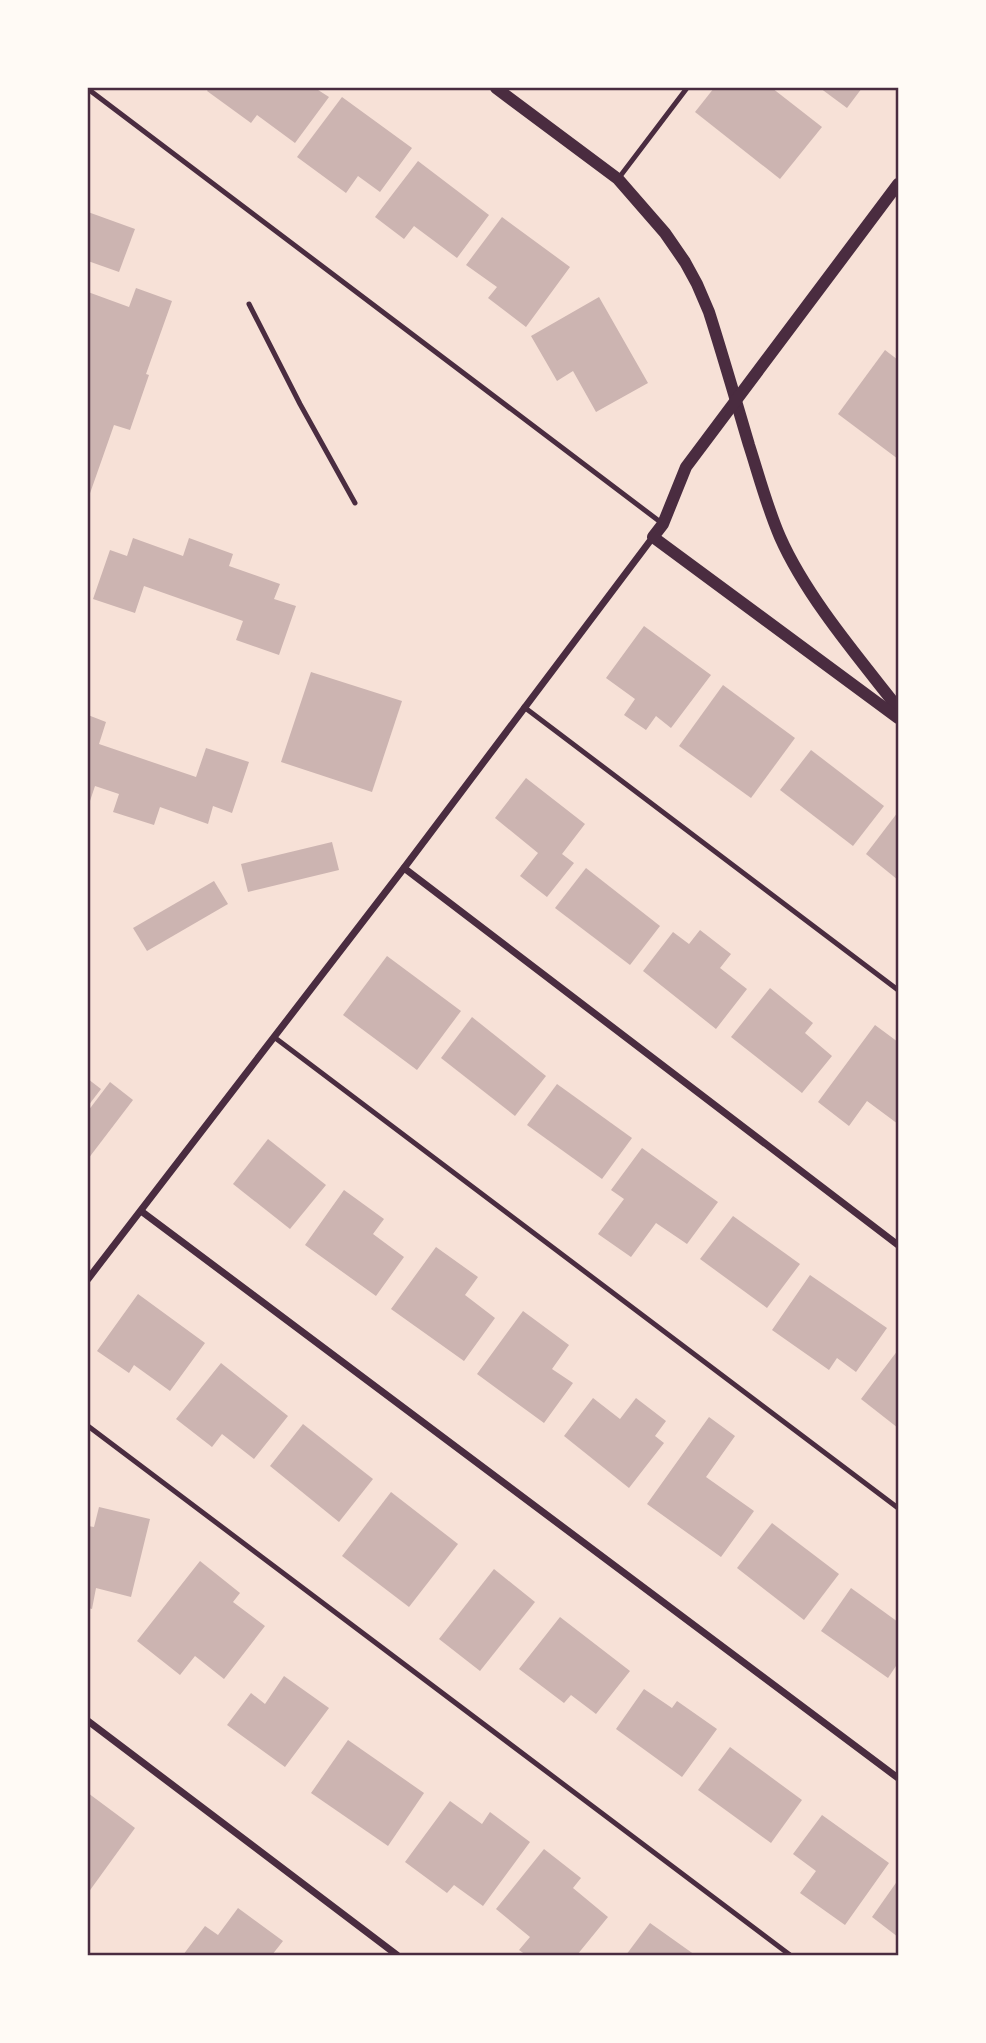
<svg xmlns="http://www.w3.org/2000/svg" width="986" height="2043" font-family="'Alegreya Sans',sans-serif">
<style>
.building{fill:#ccb4b1}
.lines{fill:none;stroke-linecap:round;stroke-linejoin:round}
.service{stroke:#4a2c40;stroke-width:5}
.minor{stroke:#4a2c40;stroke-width:7}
.tertiary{stroke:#4a2c40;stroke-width:12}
.neatline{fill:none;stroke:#4a2c40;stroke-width:2.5}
</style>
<rect width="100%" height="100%" fill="#f7e1d7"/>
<!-- building -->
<g class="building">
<polygon points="209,88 315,88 329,97 295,143 257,115 251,123 207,91"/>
<polygon points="714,88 772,88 822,127 780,179 695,112"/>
<polygon points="820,88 862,88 847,108"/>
<polygon points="342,97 412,148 380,192 358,176 346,193 297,157"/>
<polygon points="418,161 489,215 457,258 414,226 404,239 375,217"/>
<polygon points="88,212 135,229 119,272 88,261"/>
<polygon points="502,217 570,267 526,327 488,298 497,287 466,265"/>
<polygon points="136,288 172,301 146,374 149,375 130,430 114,425 88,499 88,292 129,307"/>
<polygon points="599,297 648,383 596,412 573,371 557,381 531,336"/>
<polygon points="885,350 898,360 898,459 838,414"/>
<polygon points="133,538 183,556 189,538 233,554 229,566 280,584 274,599 296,606 279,655 236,640 243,621 144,586 135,613 93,599 110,550 127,556"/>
<polygon points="644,626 711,675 671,728 656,716 646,730 624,715 635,699 606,678"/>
<polygon points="311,672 402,701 372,792 281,762"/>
<polygon points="723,685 795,738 751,798 679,746"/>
<polygon points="88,715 106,722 99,744 196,777 206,748 249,762 232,813 213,806 208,824 160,807 154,825 113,812 119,794 95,786 88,807"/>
<polygon points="811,750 884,806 853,846 780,790"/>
<polygon points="526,778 585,824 562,854 574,863 547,897 520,876 538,853 495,818"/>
<polygon points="898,812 898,880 866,854"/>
<polygon points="332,842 339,870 248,892 241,864"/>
<polygon points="586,868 660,926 630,965 555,908"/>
<polygon points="214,881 228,904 147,951 133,928"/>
<polygon points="700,930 731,954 720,968 747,989 716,1029 643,971 673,932 689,944"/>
<polygon points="387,956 461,1011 417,1070 343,1015"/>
<polygon points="770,988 813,1023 805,1033 832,1056 802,1093 731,1037"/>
<polygon points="472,1017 546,1076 515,1116 441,1058"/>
<polygon points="875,1025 898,1042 898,1124 867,1101 849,1126 818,1102"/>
<polygon points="88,1079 101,1089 88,1106"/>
<polygon points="110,1082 133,1100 88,1159 88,1111"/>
<polygon points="557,1084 632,1138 602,1179 527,1125"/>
<polygon points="268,1139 326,1185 290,1229 233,1184"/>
<polygon points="642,1148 718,1202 687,1244 656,1223 631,1257 598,1234 624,1199 611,1190"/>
<polygon points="344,1190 384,1219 373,1234 404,1257 376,1296 305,1245"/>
<polygon points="733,1216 800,1264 767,1308 700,1259"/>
<polygon points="436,1247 478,1277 465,1295 495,1318 464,1361 391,1309"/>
<polygon points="810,1275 887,1328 856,1372 837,1358 829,1370 772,1330"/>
<polygon points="138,1294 205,1343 170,1391 134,1365 129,1373 97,1351"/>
<polygon points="523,1311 569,1345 552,1369 573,1383 544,1423 477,1374"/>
<polygon points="898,1350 898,1428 861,1399"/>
<polygon points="221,1363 288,1416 254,1459 222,1434 212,1447 176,1419"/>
<polygon points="593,1398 620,1419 636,1398 666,1421 655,1436 664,1443 629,1488 564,1436"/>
<polygon points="709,1417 735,1436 706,1477 754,1511 721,1557 647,1504"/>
<polygon points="303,1424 373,1479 339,1522 270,1466"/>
<polygon points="391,1492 458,1544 409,1607 342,1556"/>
<polygon points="99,1507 150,1519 131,1597 96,1588 92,1609 88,1608 88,1526 94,1527"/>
<polygon points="772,1523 839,1574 804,1620 737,1568"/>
<polygon points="200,1561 240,1593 233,1602 265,1626 224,1679 195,1656 180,1675 137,1641"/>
<polygon points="494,1569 535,1602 480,1671 439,1639"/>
<polygon points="851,1588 898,1622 898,1663 888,1678 821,1631"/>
<polygon points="560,1617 630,1671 596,1714 571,1695 564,1703 519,1669"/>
<polygon points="284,1676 329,1708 285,1767 227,1725 251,1693 265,1704"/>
<polygon points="644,1689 672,1708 677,1701 717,1729 682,1777 616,1729"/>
<polygon points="348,1740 424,1793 388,1846 311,1793"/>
<polygon points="730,1747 802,1800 771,1843 698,1790"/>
<polygon points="88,1793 135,1828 88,1893"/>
<polygon points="450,1801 482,1824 490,1812 530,1842 483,1906 454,1885 447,1893 405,1862"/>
<polygon points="822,1815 889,1863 845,1925 800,1893 816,1871 793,1854"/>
<polygon points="544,1849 581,1878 573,1888 608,1917 577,1955 526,1955 519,1950 530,1937 496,1909"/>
<polygon points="898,1880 898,1937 872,1917"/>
<polygon points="238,1908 283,1941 272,1955 183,1955 205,1926 218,1935"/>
<polygon points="650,1923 695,1955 626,1955"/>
</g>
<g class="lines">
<!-- service -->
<g class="service">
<polyline points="88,89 663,524"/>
<polyline points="618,179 687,88"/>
<polyline points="249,304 300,404 355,503"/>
<polyline points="524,707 898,990"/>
<polyline points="274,1037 898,1508"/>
<polyline points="88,1426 790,1955"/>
</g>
<!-- minor -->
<g class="minor">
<polyline points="404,868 898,1245"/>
<polyline points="141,1211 898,1778"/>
<polyline points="88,1279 404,868 653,537"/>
<polyline points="88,1721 397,1955"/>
</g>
<!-- tertiary -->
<g class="tertiary">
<path d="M496 88 618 179 665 233 685 262 697 284 709 312C723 356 736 401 749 445 759 476 767 507 780 537 806 596 858 657 898 708"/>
<polyline points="898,184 686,467 663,524 653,537 898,718"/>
</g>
</g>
<!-- border -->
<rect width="986" height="2043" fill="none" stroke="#fffaf5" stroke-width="178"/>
<rect x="89" y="89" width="808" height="1865" class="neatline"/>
</svg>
